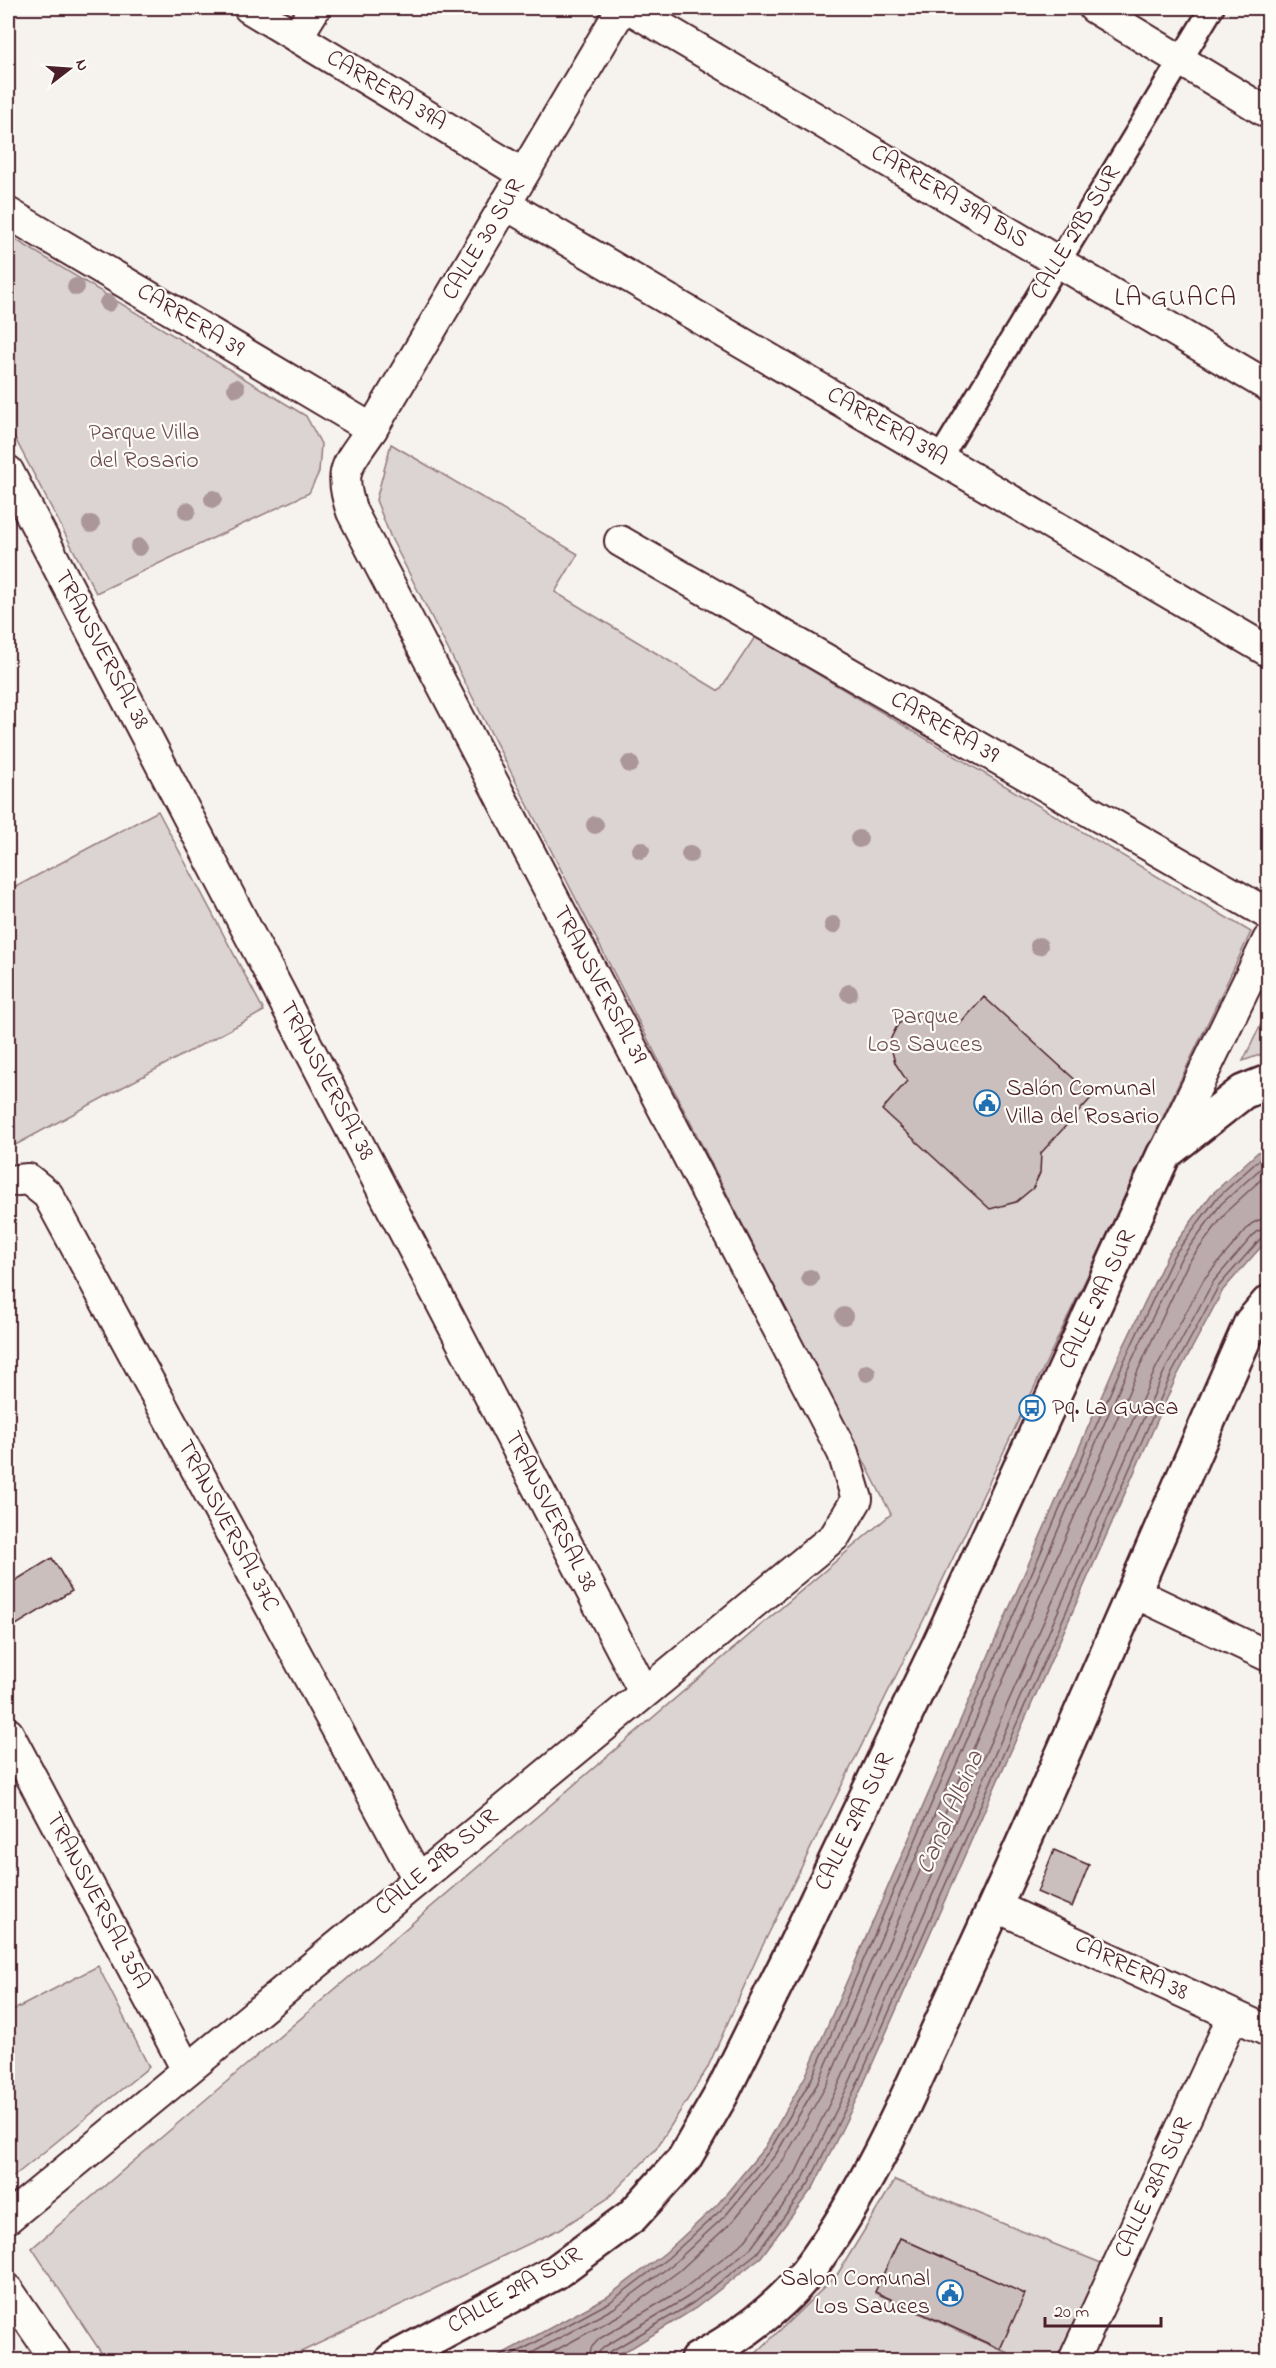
<svg xmlns="http://www.w3.org/2000/svg" width="1276" height="2368" font-family="'Indie Flower',sans-serif">
<style>
.green{fill:#dcd4d2;stroke:#937a7e;stroke-width:1.5;fill-rule:evenodd}
.water{fill:#bbabac;stroke:#8e7378;stroke-width:1.5}
.lines{fill:none;stroke-linecap:round;stroke-linejoin:round}
.shore{stroke:#77575f;stroke-width:1.5}
.building{fill:#cbbfbe;stroke:#4a1f2b;stroke-width:1.5}
.pedestrian-casing{stroke:#4a1f2b;stroke-width:27}
.minor-casing{stroke:#4a1f2b;stroke-width:34}
.tertiary-casing{stroke:#4a1f2b;stroke-width:38}
.pedestrian{stroke:#fdfcf7;stroke-width:22}
.minor{stroke:#fdfcf7;stroke-width:30}
.tertiary{stroke:#fdfcf7;stroke-width:33}
.tree{fill:#ab979a}
.labels{text-anchor:middle;dominant-baseline:central;stroke-width:4.5;stroke-linejoin:round;paint-order:stroke}
.street-label{font-size:24px;fill:#4a1f2b;stroke:#fdfcf7}
.park-label{font-size:24px;fill:#6e4c55;stroke:#fdfcf7}
.poi-label{font-size:24px;fill:#4a1f2b;stroke:#fdfcf7;text-anchor:start}
.neighbourhood-label{font-size:26px;letter-spacing:1.5px;fill:#4a1f2b;stroke:#fdfcf7}
.water-label{font-size:26px;font-style:italic;fill:#725058;stroke:#fdfcf7}
</style>
<rect width="100%" height="100%" fill="#f6f3ef"/>
<filter id="ink" filterUnits="userSpaceOnUse"><feTurbulence type="fractalNoise" baseFrequency=".0167" numOctaves="2"/><feDisplacementMap in="SourceGraphic" scale="12" xChannelSelector="R" yChannelSelector="G"/><feConvolveMatrix kernelMatrix="1 2 1 2 8 2 1 2 1" color-interpolation-filters="sRGB"/></filter>
<g filter="url(#ink)">
<!-- green -->
<g class="green">
<polygon points="8,235 306,416 321,444 319,472 309,493 96,593 8,425"/>
<polygon points="391,444 578,554 555,592 719,691 755,637 1251,932 925,1617 760,1951 707,2069 656,2149 607,2199 560,2229 284,2360 106,2360 32,2248 891,1514 391,538 376,500"/>
<polygon points="158,811 264,1011 8,1149 8,891"/>
<polygon points="1268,1010 1268,1052 1243,1061"/>
<polygon points="98,1966 149,2067 8,2181 8,2013"/>
<path d="M895 2180 1106 2265 1062 2360H749L837 2275ZM900 2238 1024 2294 1000 2349 1020 2359 875 2293Z"/>
</g>
<!-- water -->
<polygon class="water" points="1268,1147 1268,1239 1223,1290 1176,1378 859,2094 814,2186 761,2257 696,2308 633,2347 607,2360 491,2360 607,2297 665,2253 717,2205 765,2147 806,2075 1119,1356 1169,1252 1211,1195 1258,1152"/>
<g class="lines">
<!-- shore -->
<g class="shore">
<polyline points="503,2360 610,2302 668,2258 721,2210 770,2150 812,2078 1125,1359 1174,1255 1216,1199 1261,1158 1268,1154"/>
<polyline points="519,2360 614,2308 673,2264 726,2215 776,2154 819,2081 1131,1362 1181,1258 1221,1204 1268,1162"/>
<polyline points="538,2360 620,2315 679,2271 732,2222 784,2159 827,2084 1140,1366 1188,1263 1228,1210 1268,1173"/>
<polyline points="589,2360 591,2348 599,2339 683,2289 745,2241 795,2174 839,2084 1156,1368 1204,1279 1251,1224 1259,1220 1268,1218"/>
<polyline points="598,2360 599,2352 604,2347 688,2297 751,2248 803,2179 847,2088 1164,1372 1213,1282 1256,1232 1268,1227"/>
<polyline points="605,2360 608,2353 693,2303 757,2253 809,2183 854,2091 1171,1375 1218,1287 1262,1237 1268,1235"/>
</g>
</g>
<!-- building -->
<g class="building">
<polygon points="984,997 1093,1096 1041,1153 1040,1173 1033,1188 1016,1202 990,1209 882,1110 907,1081 895,1063 891,1047 891,1038 898,1024 912,1015 931,1012 946,1016 959,1025"/>
<polygon points="52,1558 72,1591 8,1630 8,1585"/>
<polygon points="1054,1850 1089,1865 1072,1907 1037,1892"/>
<polygon points="900,2238 1025,2294 1000,2349 875,2292"/>
</g>
<g class="lines">
<!-- pedestrian casing -->
<g class="pedestrian-casing">
<polyline id="pedestrian" points="940,458 1212,8"/>
</g>
<!-- minor casing -->
<g class="minor-casing">
<g id="minor">
<polyline points="249,8 523,174"/>
<polyline points="629,8 1268,386"/>
<polyline points="1094,8 1268,113"/>
<polyline points="297,37 315,8"/>
<polyline points="505,204 1268,651"/>
<polyline points="8,213 372,429"/>
<polyline points="8,471 644,1692"/>
<polyline points="620,541 1268,914"/>
<polyline points="1164,1154 1268,940"/>
<polyline points="8,1181 28,1179 48,1195 418,1879"/>
<polyline points="1133,1592 1268,1656"/>
<polyline points="8,1733 187,2070"/>
<polyline points="995,1906 1268,2031"/>
<path d="M8 2218 835 1536 857 1499 843 1453 352 512C337 468 348 465 372 429L622 8"/>
<polyline points="8,2290 56,2360"/>
<polyline points="1074,2360 1233,2016"/>
</g>
</g>
<!-- tertiary casing -->
<g class="tertiary-casing">
<g id="tertiary">
<polyline points="392,2360 556,2272 632,2216 684,2159 721,2095 792,1952 940,1643 1164,1154 1243,1092 1268,1082"/>
<path d="M697 2360C737 2338 780 2308 808 2271 878 2177 921 2064 971 1958 1068 1748 1158 1534 1251 1323L1268 1303"/>
</g>
</g>
<!-- pedestrian -->
<use href="#pedestrian" class="pedestrian"/>
<!-- minor -->
<use href="#minor" class="minor"/>
<!-- tertiary -->
<use href="#tertiary" class="tertiary"/>
</g>
<!-- trees -->
<g class="tree">
<circle cx="76" cy="287" r="9"/>
<circle cx="108" cy="303" r="9"/>
<circle cx="236" cy="388" r="9"/>
<circle cx="213" cy="499" r="9"/>
<circle cx="187" cy="511" r="9"/>
<circle cx="91" cy="524" r="9"/>
<circle cx="139" cy="547" r="9"/>
<circle cx="630" cy="764" r="9"/>
<circle cx="595" cy="825" r="9"/>
<circle cx="859" cy="839" r="9"/>
<circle cx="641" cy="850" r="9"/>
<circle cx="690" cy="854" r="9"/>
<circle cx="833" cy="925" r="9"/>
<circle cx="1039" cy="946" r="9"/>
<circle cx="849" cy="993" r="9"/>
<circle cx="810" cy="1278" r="9"/>
<circle cx="844" cy="1316" r="9"/>
<circle cx="867" cy="1373" r="9"/>
</g>
</g>
<!-- icons -->
<defs>
<g id="civic-ring" transform="scale(1.35)"><circle r="9.5" fill="#fdfcf7" stroke="#1f6fb2" stroke-width="1.5"/><path d="M-.6-6.5H3V-4.5H.6V-3L4-1V1h2V6H-6V1h2V-1L-.6-3ZM-1.2 2.5V6h2.4V2.5Z" fill="#1f6fb2"/></g>
<g id="bus-ring" transform="scale(1.35)"><circle r="9.5" fill="#fdfcf7" stroke="#1f6fb2" stroke-width="1.5"/><path d="M-5-6H5V4H4V6H2V4H-2V6H-4V4H-5ZM-3.5-4V0h7V-4ZM-3.5 1.2v1.5H-2V1.2ZM2 1.2v1.5H3.5V1.2Z" fill="#1f6fb2"/></g>
</defs>
<g fill-rule="evenodd">
<use href="#civic-ring" x="987" y="1103"/>
<use href="#bus-ring" x="1032" y="1408"/>
<use href="#civic-ring" x="950" y="2293"/>
</g>
<g class="labels">
<!-- street labels -->
<g class="street-label">
<text transform="translate(386 91) rotate(31)">CARRERA 39A</text>
<text transform="translate(949 197) rotate(31)">CARRERA 39A BIS</text>
<text transform="translate(1076 233) rotate(-59)">CALLE 29B SUR</text>
<text transform="translate(484 240) rotate(-59)">CALLE 30 SUR</text>
<text transform="translate(190 321) rotate(31)">CARRERA 39</text>
<text transform="translate(887 427) rotate(30)">CARRERA 39A</text>
<text transform="translate(101 650) rotate(62)">TRANSVERSAL 38</text>
<text transform="translate(944 728) rotate(30)">CARRERA 39</text>
<text transform="translate(599 985) rotate(62)">TRANSVERSAL 39</text>
<text transform="translate(326 1081) rotate(62)">TRANSVERSAL 38</text>
<text transform="translate(1098 1300) rotate(-65)">CALLE 29A SUR</text>
<text transform="translate(550 1512) rotate(63)">TRANSVERSAL 38</text>
<text transform="translate(227 1526) rotate(62)">TRANSVERSAL 37C</text>
<text transform="translate(855 1822) rotate(-64)">CALLE 29A SUR</text>
<text transform="translate(437 1863) rotate(-40)">CALLE 29B SUR</text>
<text transform="translate(97 1901) rotate(62)">TRANSVERSAL 35A</text>
<text transform="translate(1131 1969) rotate(25)">CARRERA 38</text>
<text transform="translate(1154 2188) rotate(-65)">CALLE 28A SUR</text>
<text transform="translate(515 2291) rotate(-30)">CALLE 29A SUR</text>
</g>
<!-- park labels -->
<g class="park-label">
<text x="144" y="433">Parque Villa<tspan x="144" dy="28">del Rosario</tspan></text>
<text x="925" y="1017">Parque<tspan x="925" dy="28">Los Sauces</tspan></text>
</g>
<!-- poi labels -->
<g class="poi-label">
<text x="1006" y="1089">Salón Comunal<tspan x="1006" dy="28">Villa del Rosario</tspan></text>
<text x="1052" y="1408">Pq. La Guaca</text>
<text x="930" y="2279" text-anchor="end">Salon Comunal<tspan x="930" dy="28">Los Sauces</tspan></text>
</g>
<!-- neighbourhood labels -->
<g class="neighbourhood-label">
<text x="1176" y="299">LA GUACA</text>
</g>
<!-- water labels -->
<g class="water-label">
<text transform="translate(951 1813) rotate(-66)">Canal Albina</text>
</g>
</g>
<!-- margin -->
<rect width="1276" height="2368" fill="none" stroke="#fdfcf7" stroke-width="30"/>
<rect x="15" y="15" width="1246" height="2338" fill="none" stroke="#4a1f2b" stroke-width="2" filter="url(#ink)"/>
<!-- north arrow -->
<g transform="translate(69 69) rotate(73)" stroke="#fdfcf7" stroke-width="4.5" paint-order="stroke">
<path d="M0-4.5L10 22L0 15L-10 22Z" fill="#4a1f2b"/>
<text y="-9" font-size="16" font-weight="bold" text-anchor="middle" fill="#4a1f2b">N</text>
</g>
<!-- scale -->
<path d="M1045 2317v9h116v-9" fill="none" stroke="#4a1f2b" stroke-width="3"/>
<text x="1054" y="2317" font-size="18" fill="#4a1f2b" stroke="#fdfcf7" stroke-width="4.5" paint-order="stroke">20 m</text>
</svg>
